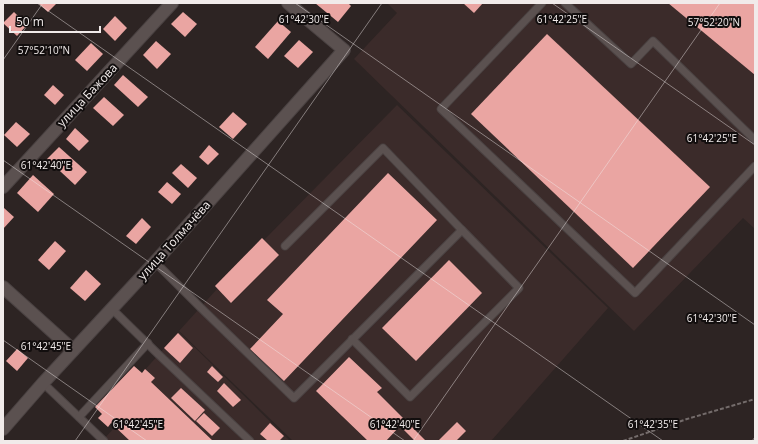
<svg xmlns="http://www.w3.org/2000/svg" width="758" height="444" font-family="'Open Sans',sans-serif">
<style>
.built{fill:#3b2b2a}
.building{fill:#eaa5a2}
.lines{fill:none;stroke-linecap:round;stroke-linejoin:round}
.lane-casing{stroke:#4a4242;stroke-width:9}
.street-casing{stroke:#4a4242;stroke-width:14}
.path{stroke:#746c6b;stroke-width:2;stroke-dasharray:4 2;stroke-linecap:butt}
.lane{stroke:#5b5150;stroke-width:7}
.street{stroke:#5b5150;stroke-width:12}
.ticks{fill:none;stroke:#f1ebea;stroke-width:1;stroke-opacity:0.45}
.labels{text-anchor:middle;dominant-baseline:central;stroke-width:4;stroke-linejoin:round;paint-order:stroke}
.street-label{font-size:12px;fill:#f1ebea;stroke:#120e0e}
.ticks-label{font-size:10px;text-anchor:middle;fill:#f1ebea;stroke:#120e0e;stroke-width:4;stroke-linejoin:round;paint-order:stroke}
</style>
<rect width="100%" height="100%" fill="#2d2423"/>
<!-- built -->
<g class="built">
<polygon points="387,3 755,3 755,229 743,218 634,331 354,59 397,13"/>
<polygon points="397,105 608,308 491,441 293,441 179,331 217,289 232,303 279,255 264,240"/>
<polygon points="179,332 290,441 102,441 115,427 111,423 108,427 98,418 102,414 95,407 134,366 142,373"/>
</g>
<!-- building -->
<g class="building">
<polygon points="38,3 57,3 48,12"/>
<polygon points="315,3 348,3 351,6 338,22"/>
<polygon points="463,3 483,3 474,13"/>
<polygon points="668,3 755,3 755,75"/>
<polygon points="14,12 27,25 17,36 3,23"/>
<polygon points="183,12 197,24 185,37 171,24"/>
<polygon points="115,16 127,28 115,41 103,29"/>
<polygon points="278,21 291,32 268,59 255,47"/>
<polygon points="547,34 710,187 633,268 471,114"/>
<polygon points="299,40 313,52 298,68 284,56"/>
<polygon points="156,41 171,54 157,69 143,55"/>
<polygon points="91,43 103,54 87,71 75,60"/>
<polygon points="123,75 148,97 138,107 114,85"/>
<polygon points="53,85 64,95 55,105 44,95"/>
<polygon points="104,97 124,115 113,126 93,108"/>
<polygon points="233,112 247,124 233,139 219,127"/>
<polygon points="16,122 30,134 17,147 4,135"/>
<polygon points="75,128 89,141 79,151 66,139"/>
<polygon points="209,145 219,154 208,165 199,157"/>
<polygon points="59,147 87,172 75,185 47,159"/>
<polygon points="181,164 197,178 188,188 172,173"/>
<polygon points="388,173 437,220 284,381 250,349 283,314 267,300"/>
<polygon points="33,175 54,194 38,212 17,193"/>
<polygon points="167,182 181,194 172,204 158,192"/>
<polygon points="4,208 14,217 3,229 3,209"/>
<polygon points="142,218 151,227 136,244 126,236"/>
<polygon points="262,238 279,255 231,303 215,286"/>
<polygon points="55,241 66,251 49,270 38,260"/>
<polygon points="449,260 482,293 416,361 382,328"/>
<polygon points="86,270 101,284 85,301 70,288"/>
<polygon points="178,333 193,348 180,363 164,348"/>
<polygon points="17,349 28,358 17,371 6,361"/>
<polygon points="349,357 382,388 377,392 426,441 415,441 400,426 386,441 368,441 316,391"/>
<polygon points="134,366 142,373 145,369 155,378 151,382 213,441 130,441 111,423 108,427 98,418 102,414 95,407"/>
<polygon points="212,366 223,377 218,382 207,372"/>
<polygon points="224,383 241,400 233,407 217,391"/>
<polygon points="181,388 205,410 195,421 171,398"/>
<polygon points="204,413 220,428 212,436 196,421"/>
<polygon points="457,422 466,431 456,441 438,441"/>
<polygon points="270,423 284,436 279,441 268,441 260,434"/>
</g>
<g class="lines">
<!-- lane casing -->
<g class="lane-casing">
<g id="lane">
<polyline points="542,3 441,109 635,293 755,166"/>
<polyline points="565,3 631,64 653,41 755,140"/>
<polyline points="155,262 200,307 294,398 462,230 383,148 285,246"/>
<polyline points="112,309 158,354 250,441"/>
<polyline points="352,339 410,397 519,288 462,230"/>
<polyline points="43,383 104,441"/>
<polyline points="79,417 148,343"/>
</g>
</g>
<!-- street casing -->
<g class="street-casing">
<g id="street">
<polyline points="3,187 172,3"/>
<polyline points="3,287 73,350"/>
<polyline points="3,429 43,383 155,262 344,50 288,3"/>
</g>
</g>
<!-- path -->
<polyline class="path" points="623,441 687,419 755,399"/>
<!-- lane -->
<use href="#lane" class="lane"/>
<!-- street -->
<use href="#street" class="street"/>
</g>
<!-- ticks -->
<path class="ticks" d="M37 3 663 441M295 3 755 325M552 3 755 145M3 60 43 3M3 160 405 441M3 340 147 441M75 441 382 3M413 441 720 3M752 441 755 437"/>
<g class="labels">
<!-- street labels -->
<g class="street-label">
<text transform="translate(87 95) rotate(-47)">улица Бажова</text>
<text transform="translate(174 240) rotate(-48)">улица Толмачёва</text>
</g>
</g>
<g class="ticks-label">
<text x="304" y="23">61°42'30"E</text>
<text x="562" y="23">61°42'25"E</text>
<text x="714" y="26">57°52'20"N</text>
<text x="44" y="54">57°52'10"N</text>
<text x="712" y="142">61°42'25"E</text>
<text x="46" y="169">61°42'40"E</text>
<text x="712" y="322">61°42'30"E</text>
<text x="46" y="350">61°42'45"E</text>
<text x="138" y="428">61°42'45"E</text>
<text x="395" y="428">61°42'40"E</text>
<text x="653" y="428">61°42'35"E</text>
</g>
<!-- border -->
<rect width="758" height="444" fill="none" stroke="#f1ebea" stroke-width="8"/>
<!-- scale -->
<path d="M10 26v6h90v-6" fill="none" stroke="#f1ebea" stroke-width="2"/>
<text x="16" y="26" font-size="12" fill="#f1ebea" stroke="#120e0e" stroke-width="3" paint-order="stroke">50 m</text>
</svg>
